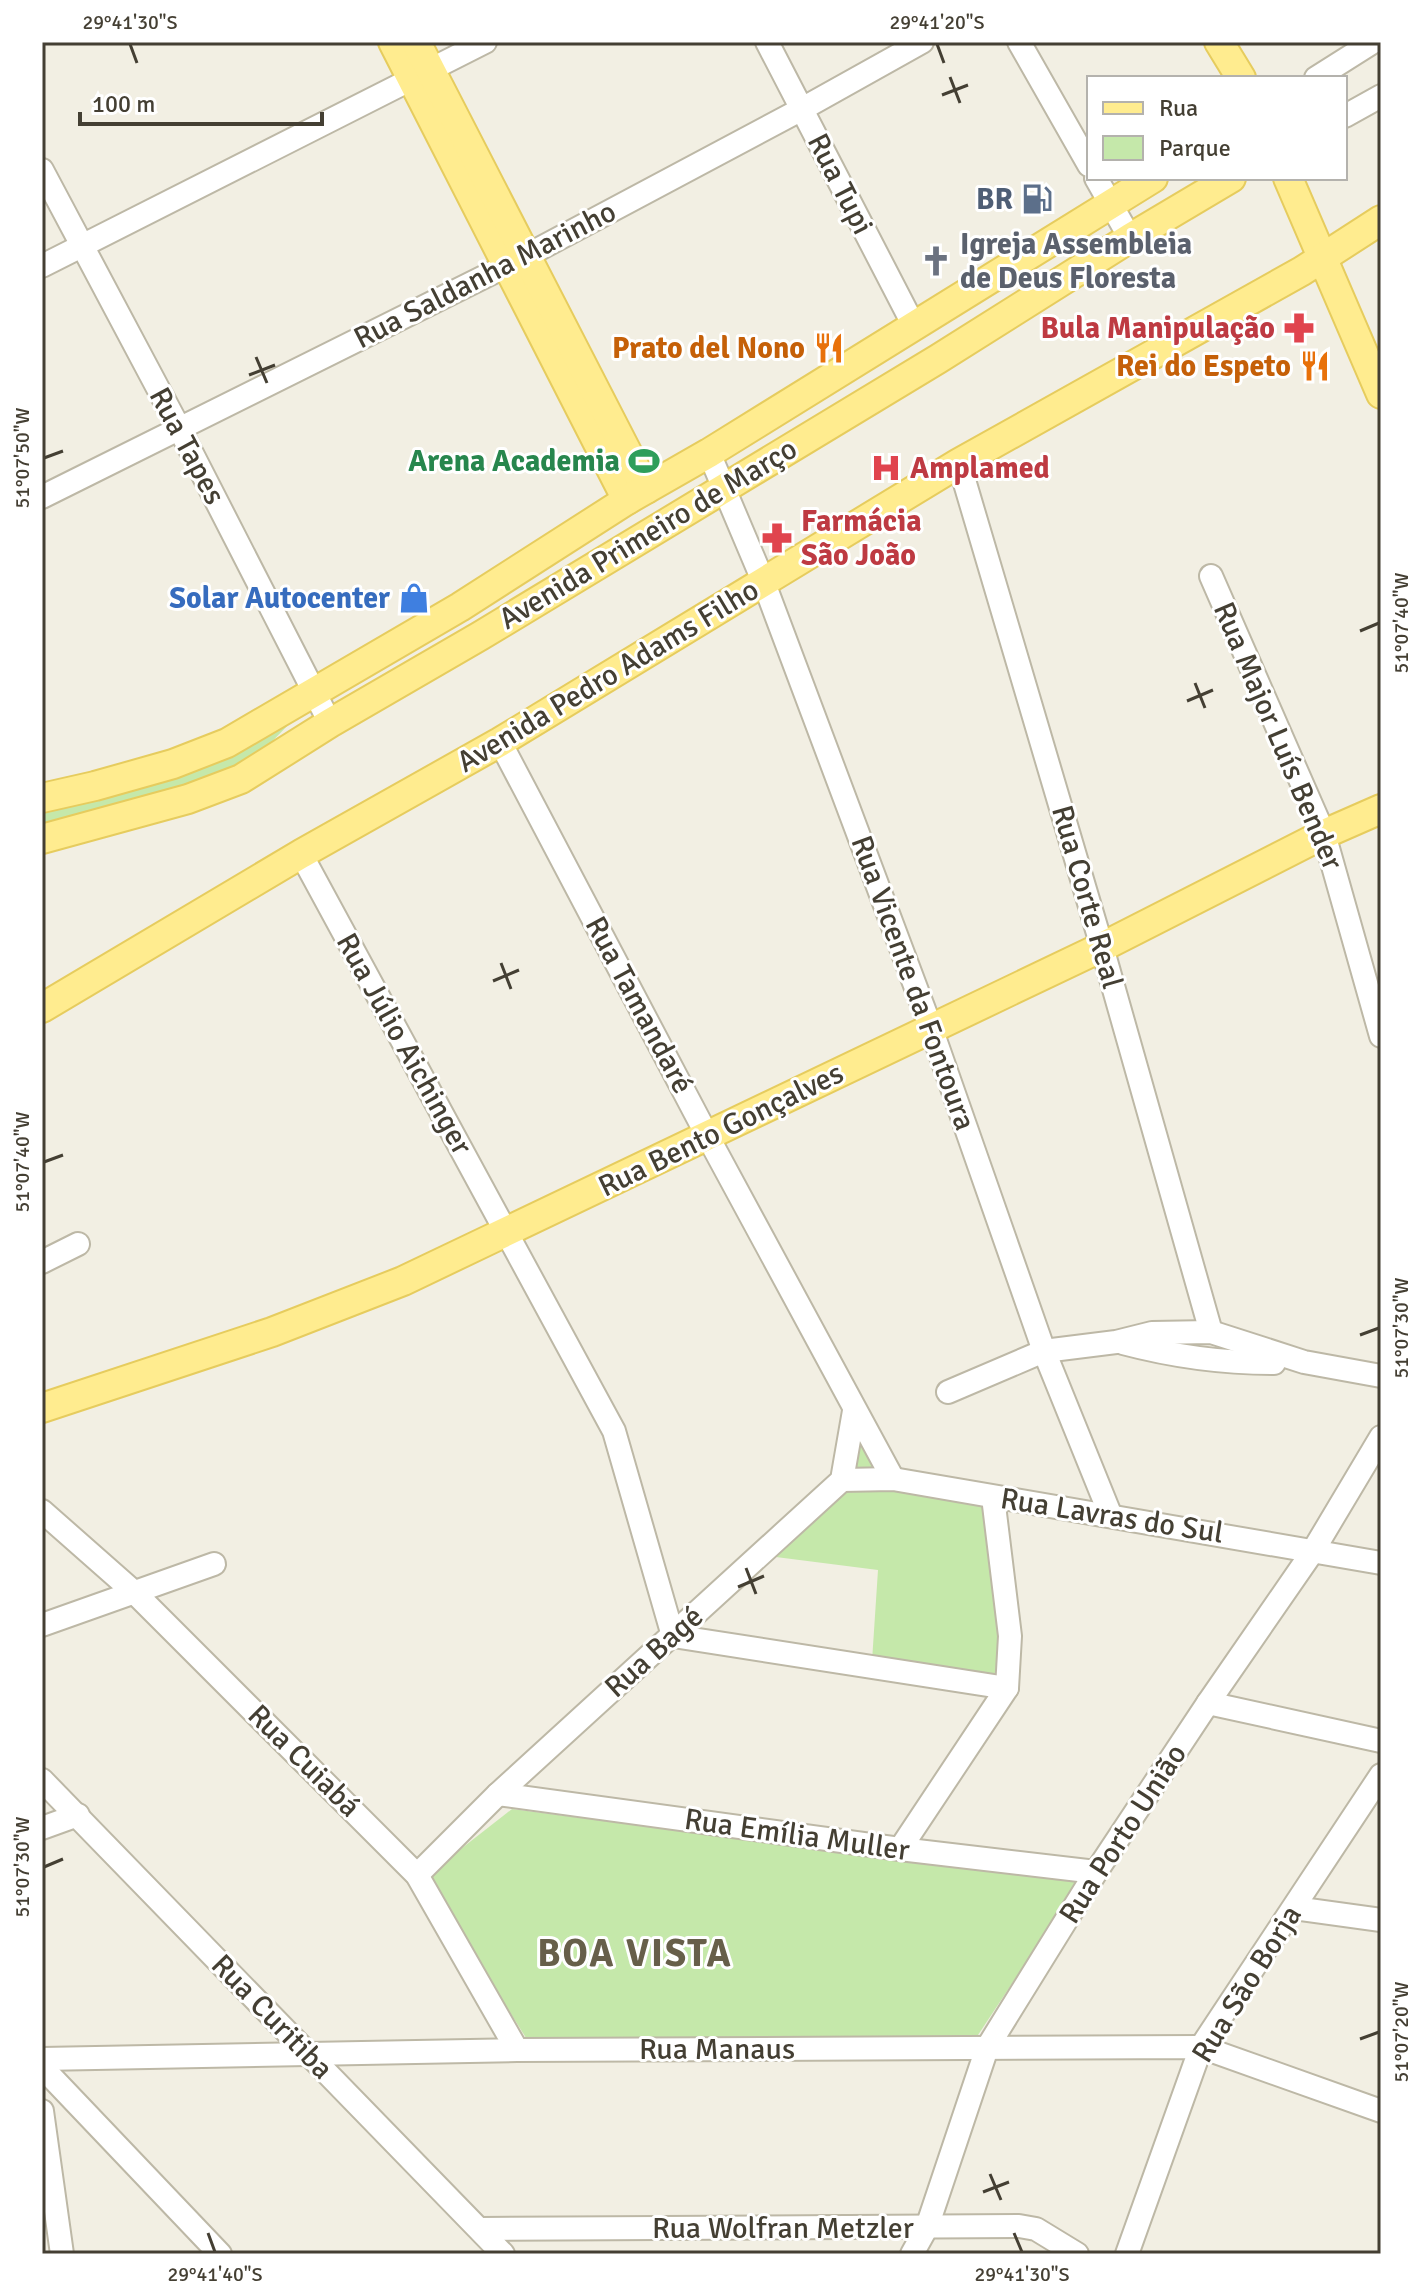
<svg xmlns="http://www.w3.org/2000/svg" width="1423" height="2296" font-family="Signika,sans-serif">
<style>
.green{fill:#c5e8aa}
.lines{fill:none;stroke-linecap:round;stroke-linejoin:round}
.minor-casing{stroke:#bdb8a6;stroke-width:26}
.major-casing{stroke:#e6cc5e;stroke-width:32}
.minor{stroke:#fff;stroke-width:22}
.major{stroke:#ffec8f;stroke-width:28}
.ticks{fill:none;stroke:#443f33;stroke-width:3}
.labels{text-anchor:middle;dominant-baseline:central;stroke-width:6;stroke-linejoin:round;paint-order:stroke}
.street-label{font-size:30px;fill:#443f33;stroke:#fff}
.service-label{font-size:30px;font-weight:bold;fill:#4e5e75;stroke:#fff;text-anchor:end}
.worship-label{font-size:30px;font-weight:bold;fill:#5b616d;stroke:#fff;text-anchor:start}
.health-label{font-size:30px;font-weight:bold;fill:#be3a42;stroke:#fff;text-anchor:start}
.food-label{font-size:30px;font-weight:bold;fill:#c56008;stroke:#fff;text-anchor:end}
.leisure-label{font-size:30px;font-weight:bold;fill:#27864d;stroke:#fff;text-anchor:end}
.shop-label{font-size:30px;font-weight:bold;fill:#366cbe;stroke:#fff;text-anchor:end}
.district-label{font-size:38px;font-weight:bold;letter-spacing:2px;fill:#675f4a;stroke:#fff}
.neatline{fill:none;stroke:#443f33;stroke-width:3}
.ticks-label{font-size:20px;text-anchor:middle;fill:#443f33}
</style>
<rect width="100%" height="100%" fill="#f2efe3"/>
<!-- green -->
<g class="green">
<polygon points="291,722 254,760 193,786 42,825 42,806 236,750"/>
<polygon points="857,1428 883,1472 866,1467 848,1470"/>
<polygon points="895,1486 988,1502 1003,1635 1002,1682 872,1661 878,1570 768,1556 844,1487"/>
<polygon points="512,1809 1079,1882 976,2038 528,2041 425,1877"/>
</g>
<g class="lines">
<!-- minor casing -->
<g class="minor-casing">
<g id="minor">
<polyline points="767,42 914,326"/>
<polyline points="1019,42 1089,165"/>
<polyline points="1316,78 1373,42"/>
<polyline points="1345,116 1381,96"/>
<polyline points="42,170 179,428 330,723"/>
<polyline points="1096,178 1130,238"/>
<polyline points="42,266 485,42"/>
<polyline points="709,453 764,583 931,1028 1044,1351 1110,1514"/>
<polyline points="959,463 1102,947 1211,1332"/>
<polyline points="42,497 526,256 802,109 922,42"/>
<polyline points="1211,576 1324,834 1381,1036"/>
<polyline points="500,742 708,1137 893,1479"/>
<polyline points="301,854 614,1431 673,1636 1007,1688"/>
<polyline points="42,1262 78,1244"/>
<path d="M1123 1343C1172 1356 1224 1363 1274 1363"/>
<polyline points="948,1392 1044,1351 1116,1342 1152,1333 1211,1332 1304,1362 1381,1376"/>
<polyline points="842,1480 893,1479 1381,1563"/>
<polyline points="42,1511 135,1593 417,1875 517,2050"/>
<polyline points="42,1625 214,1564"/>
<polyline points="1208,1703 1381,1741"/>
<polyline points="42,1780 503,2254"/>
<polyline points="498,1794 900,1849 1096,1872"/>
<polyline points="42,1828 78,1815"/>
<polyline points="900,1849 1007,1688 1010,1636 993,1497"/>
<polyline points="417,1875 498,1794 842,1480 854,1411"/>
<polyline points="1294,1908 1381,1920"/>
<polyline points="42,2059 517,2050 1201,2047 1381,2111"/>
<polyline points="42,2067 220,2254"/>
<polyline points="42,2111 62,2254"/>
<polyline points="481,2229 1019,2226 1036,2229 1077,2254"/>
<polyline points="912,2254 927,2227 987,2048 1096,1872 1208,1703 1313,1551 1381,1437"/>
<polyline points="1127,2254 1201,2047 1381,1775"/>
</g>
</g>
<!-- major casing -->
<g class="major-casing">
<g id="major">
<polyline points="393,42 627,500"/>
<polyline points="416,42 646,489"/>
<polyline points="1219,42 1241,78"/>
<polyline points="1288,178 1381,394"/>
<polyline points="42,798 95,786 173,764 227,743 460,607 627,500 709,453 1153,178"/>
<polyline points="42,839 188,799 241,779 330,723 480,636 938,359 1130,238 1231,178"/>
<polyline points="42,1008 301,854 500,742 959,463 1302,271 1381,220"/>
<polyline points="42,1408 272,1332 403,1281 1102,947 1324,834 1381,809"/>
</g>
</g>
<!-- minor -->
<use href="#minor" class="minor"/>
<!-- major -->
<use href="#major" class="major"/>
</g>
<!-- ticks -->
<path class="ticks" d="M130 44 137 63M937 44 944 63M950 77 960 103M942 95 968 85M256 357 267 383M249 375 275 365M44 458 63 451M1360 631 1379 623M1195 683 1205 708M1187 701 1213 690M501 963 511 989M493 981 519 970M44 1162 63 1155M1360 1335 1379 1328M746 1568 756 1594M738 1587 764 1576M44 1867 63 1859M1360 2039 1379 2032M990 2174 1001 2200M983 2192 1009 2182M208 2233 215 2252M1014 2233 1022 2252"/>
<!-- icons -->
<defs>
<g id="fuel-bare" transform="scale(2.4)"><path d="M-5.5-6h7V0h2V4h1.3V-2.5L3-4.5l.8-.8L6-3V5H2.5V1h-1V6h-7ZM-4.2-4.7v3.2H.2V-4.7Z" fill="#5c6f8a" stroke="#fff" stroke-width="2.5" paint-order="stroke"/></g>
<g id="church-bare" transform="scale(2.4)"><path d="M-1.2-6h2.4v3.5h3.3v2.4h-3.3V6h-2.4V-.1h-3.3v-2.4h3.3Z" fill="#6b7280" stroke="#fff" stroke-width="2.5" paint-order="stroke"/></g>
<g id="pharmacy-bare" transform="scale(2.4)"><path d="M-2-6h4v4h4v4h-4v4h-4v-4h-4v-4h4Z" fill="#e0444e" stroke="#fff" stroke-width="2.5" paint-order="stroke"/></g>
<g id="restaurant-bare" transform="scale(2.4)"><path d="M-5-6h1v4h1v-4h1v4h1v-4h1v5L-1.5 .5V6h-2V.5L-5-1ZM5-6V6H3V1.5H1.5Q1.5-4 5-6Z" fill="#e8710a" stroke="#fff" stroke-width="2.5" paint-order="stroke"/></g>
<g id="stadium-bare" transform="scale(2.4)"><path d="M0-5a6.5 5 0 1 0 0 10a6.5 5 0 1 0 0-10ZM-3.5-1.8h7v3.6h-7Z" fill="#2e9e5b" stroke="#fff" stroke-width="2.5" paint-order="stroke"/></g>
<g id="hospital-bare" transform="scale(2.4)"><path d="M-5-5h3v3.5h4V-5h3V5h-3V1.5h-4V5h-3Z" fill="#e0444e" stroke="#fff" stroke-width="2.5" paint-order="stroke"/></g>
<g id="shop-bare" transform="scale(2.4)"><path d="M-5-2.5h2.3a2.7 3.5 0 0 1 5.4 0H5L5.5 6h-11ZM-1.5-2.5h3a1.5 2.3 0 0 0-3 0Z" fill="#3f7fe0" stroke="#fff" stroke-width="2.5" paint-order="stroke"/></g>
</defs>
<g fill-rule="evenodd">
<use href="#fuel-bare" x="1037" y="199"/>
<use href="#church-bare" x="936" y="261"/>
<use href="#pharmacy-bare" x="1299" y="328"/>
<use href="#restaurant-bare" x="829" y="348"/>
<use href="#restaurant-bare" x="1315" y="366"/>
<use href="#stadium-bare" x="644" y="461"/>
<use href="#hospital-bare" x="886" y="468"/>
<use href="#pharmacy-bare" x="777" y="538"/>
<use href="#shop-bare" x="414" y="598"/>
</g>
<g class="labels">
<!-- street labels -->
<g class="street-label">
<text transform="translate(840 184) rotate(63)">Rua Tupi</text>
<text transform="translate(485 275) rotate(-27)">Rua Saldanha Marinho</text>
<text transform="translate(187 446) rotate(62)">Rua Tapes</text>
<text transform="translate(648 534) rotate(-31)">Avenida Primeiro de Março</text>
<text transform="translate(608 676) rotate(-31)">Avenida Pedro Adams Filho</text>
<text transform="translate(1278 736) rotate(67)">Rua Major Luís Bender</text>
<text transform="translate(1087 897) rotate(74)">Rua Corte Real</text>
<text transform="translate(913 983) rotate(70)">Rua Vicente da Fontoura</text>
<text transform="translate(639 1005) rotate(62)">Rua Tamandaré</text>
<text transform="translate(404 1044) rotate(61)">Rua Júlio Aichinger</text>
<text transform="translate(721 1130) rotate(-26)">Rua Bento Gonçalves</text>
<text transform="translate(1112 1516) rotate(9)">Rua Lavras do Sul</text>
<text transform="translate(654 1652) rotate(-42)">Rua Bagé</text>
<text transform="translate(304 1761) rotate(45)">Rua Cuiabá</text>
<text transform="translate(1123 1834) rotate(-57)">Rua Porto União</text>
<text transform="translate(797 1835) rotate(8)">Rua Emília Muller</text>
<text transform="translate(1247 1984) rotate(-58)">Rua São Borja</text>
<text transform="translate(272 2017) rotate(46)">Rua Curitiba</text>
<text x="717" y="2049">Rua Manaus</text>
<text x="783" y="2228">Rua Wolfran Metzler</text>
</g>
<!-- service labels -->
<g class="service-label">
<text x="1013" y="199">BR</text>
</g>
<!-- worship labels -->
<g class="worship-label">
<text x="960" y="244">Igreja Assembleia<tspan x="960" dy="34">de Deus Floresta</tspan></text>
</g>
<!-- health labels -->
<g class="health-label">
<text x="1275" y="328" text-anchor="end">Bula Manipulação</text>
<text x="910" y="468">Amplamed</text>
<text x="801" y="521">Farmácia<tspan x="801" dy="34">São João</tspan></text>
</g>
<!-- food labels -->
<g class="food-label">
<text x="805" y="348">Prato del Nono</text>
<text x="1291" y="366">Rei do Espeto</text>
</g>
<!-- leisure labels -->
<g class="leisure-label">
<text x="620" y="461">Arena Academia</text>
</g>
<!-- shop labels -->
<g class="shop-label">
<text x="390" y="598">Solar Autocenter</text>
</g>
<!-- district labels -->
<g class="district-label">
<text x="635" y="1953">BOA VISTA</text>
</g>
</g>
<!-- border -->
<rect width="1423" height="2296" fill="none" stroke="#ffffff" stroke-width="88"/>
<!-- legend -->
<rect x="1087" y="76" width="260" height="104" fill="#ffffff" stroke="#b4b2ad" stroke-width="2"/>
<rect x="1103" y="102" width="40" height="12" fill="#ffec8f" stroke="#b4b2ad" stroke-width="2"/>
<text x="1159" y="116" font-size="24" fill="#443f33">Rua</text>
<rect x="1103" y="136" width="40" height="24" fill="#c5e8aa" stroke="#b4b2ad" stroke-width="2"/>
<text x="1159" y="156" font-size="24" fill="#443f33">Parque</text>
<!-- scale -->
<path d="M80 112v12h242v-12" fill="none" stroke="#443f33" stroke-width="4"/>
<text x="92" y="112" font-size="24" fill="#443f33" stroke="#ffffff" stroke-width="6" paint-order="stroke">100 m</text>
<rect x="44" y="44" width="1335" height="2208" class="neatline"/>
<g class="ticks-label">
<text x="130" y="29">29°41'30"S</text>
<text x="937" y="29">29°41'20"S</text>
<text transform="translate(22 458) rotate(-90)" y="7">51°07'50"W</text>
<text transform="translate(1401 623) rotate(-90)" y="7">51°07'40"W</text>
<text transform="translate(22 1162) rotate(-90)" y="7">51°07'40"W</text>
<text transform="translate(1401 1328) rotate(-90)" y="7">51°07'30"W</text>
<text transform="translate(22 1867) rotate(-90)" y="7">51°07'30"W</text>
<text transform="translate(1401 2032) rotate(-90)" y="7">51°07'20"W</text>
<text x="215" y="2281">29°41'40"S</text>
<text x="1022" y="2281">29°41'30"S</text>
</g>
</svg>
